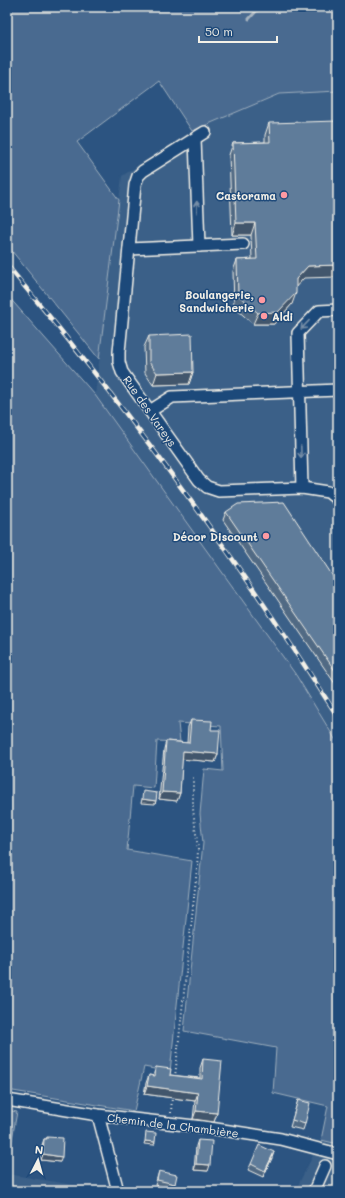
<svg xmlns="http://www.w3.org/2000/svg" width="345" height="1198" font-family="Mali,sans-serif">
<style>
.built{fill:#3b6088}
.green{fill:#496b90;stroke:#9eaebc}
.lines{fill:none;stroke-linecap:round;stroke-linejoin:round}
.stream{stroke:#a7b4c0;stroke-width:3}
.minor-casing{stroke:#f4f1e8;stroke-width:14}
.path{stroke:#f4f1e8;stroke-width:2;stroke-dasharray:1 3;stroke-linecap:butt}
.minor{stroke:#1f4a7a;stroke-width:11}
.rail-casing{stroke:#f4f1e8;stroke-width:4.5}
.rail{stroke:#1f4a7a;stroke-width:3;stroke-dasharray:9;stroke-linecap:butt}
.wall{fill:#516a84;stroke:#f4f1e8}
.shaded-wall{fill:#42566c;stroke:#f4f1e8}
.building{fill:#5e7b9a;stroke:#f4f1e8}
.oneway{stroke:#748da6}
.poi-dot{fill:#ff9aa2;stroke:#1f4a7a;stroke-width:1.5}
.labels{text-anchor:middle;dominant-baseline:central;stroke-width:3;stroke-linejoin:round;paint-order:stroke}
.poi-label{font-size:11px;font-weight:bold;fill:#f4f1e8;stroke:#1f4a7a;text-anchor:end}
.street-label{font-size:11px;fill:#f4f1e8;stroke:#1f4a7a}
</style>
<rect width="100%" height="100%" fill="#2c5481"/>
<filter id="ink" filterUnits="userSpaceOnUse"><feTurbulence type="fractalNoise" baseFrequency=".025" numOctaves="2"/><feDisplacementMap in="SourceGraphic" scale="8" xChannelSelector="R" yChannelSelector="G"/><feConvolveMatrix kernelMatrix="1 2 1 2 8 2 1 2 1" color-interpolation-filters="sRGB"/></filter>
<g filter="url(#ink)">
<!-- built -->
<g class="built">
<polygon points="338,91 338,744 296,675 95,395 122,176 192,131 279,94"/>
<polygon points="321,1140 338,1144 338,1191 295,1191"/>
<polygon points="7,1174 80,1186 99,1191 7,1191"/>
</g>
<!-- green -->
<g class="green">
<polygon points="7,7 338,7 338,91 279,94 192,131 159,81 77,142 119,200 99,359 7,245"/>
<polygon points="7,295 95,395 296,675 338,744 338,1144 321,1140 328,1106 273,1093 276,1048 184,1031 203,843 200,814 204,769 223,771 221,726 178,723 180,742 157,741 154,788 133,786 127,850 192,861 170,1072 144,1067 134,1111 7,1090"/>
<polygon points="7,1110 17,1112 7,1166"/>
</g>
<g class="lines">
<!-- stream -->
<polyline class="stream" points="249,19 260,7"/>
<!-- minor casing -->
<g class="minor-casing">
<g id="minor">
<polyline points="205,132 143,171 138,176 135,185 119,352 119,362 122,372 199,480 207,487 219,491 302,488 328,492 338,500"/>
<polyline points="195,139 199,246"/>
<polyline points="129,249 243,244"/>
<polyline points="150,411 172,397 338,390"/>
<polyline points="302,488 298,333 319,311 338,310"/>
<polyline points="7,1100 98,1115 203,1127 281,1139 338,1154"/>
<polyline points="98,1115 118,1191"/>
<polyline points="314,1191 325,1166"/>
</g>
</g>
<!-- path -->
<g class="path">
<polyline points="175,1077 197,869 198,850 193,809 193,775"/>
<polyline points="171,1113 172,1097"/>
</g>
<!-- minor -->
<use href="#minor" class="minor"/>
<!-- rail casing -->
<g class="rail-casing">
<path id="rail" d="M7 265C127 408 238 560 338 717"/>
</g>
<!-- rail -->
<use href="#rail" class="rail"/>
</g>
<!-- wall -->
<g class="wall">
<polygon points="269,123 304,278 296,286 292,304 274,324 253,324 234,307 233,271 237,260 252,259 251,235 232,235 229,155 233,143 265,142 265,135"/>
<polygon points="149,336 193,372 189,384 153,385 145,373 144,347"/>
<polygon points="226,512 338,584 338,688 223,520"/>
<polygon points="191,720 211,730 218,754 215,762 182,759 180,793 177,801 159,799 164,749 166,741 187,743 188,727"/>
<polygon points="203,1059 217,1113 214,1122 193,1119 195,1101 144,1094 146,1083 149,1075 153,1076 156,1067 170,1075 200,1078 200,1068"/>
<polygon points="298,1100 305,1124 303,1130 290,1127"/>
<polygon points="47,1137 60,1162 41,1160 42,1145 44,1139 47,1139"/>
<polygon points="198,1140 208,1171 194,1170 196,1146"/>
<polygon points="272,1158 263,1177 248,1170 251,1164"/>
<polygon points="159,1171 175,1184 173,1189 155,1185"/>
</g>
<!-- shaded-wall -->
<g class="shaded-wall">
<polygon points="236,223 255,223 251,235 232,235"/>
<polygon points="338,265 338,277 304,278 292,291 296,279 308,266"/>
<polygon points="296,293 292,304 274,324 253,324 258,313"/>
<polygon points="193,372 189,384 153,385 157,373"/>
<polygon points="183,751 218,754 215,762 180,759"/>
<polygon points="162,792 180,793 177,801 159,799"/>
<polygon points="142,799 156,801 155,804 141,803"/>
<polygon points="147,1086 198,1093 195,1101 144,1094"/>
<polygon points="196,1111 217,1113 214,1122 193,1119"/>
<polygon points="145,1141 155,1142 154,1145 144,1144"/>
<polygon points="274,1152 272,1158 263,1177 265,1171"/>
<polygon points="43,1154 62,1157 60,1162 41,1160"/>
<polygon points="196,1164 210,1165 208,1171 194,1170"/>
</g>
<!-- building -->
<g class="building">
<polygon points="338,121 338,265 308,266 296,279 296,293 278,312 258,313 238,295 237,260 257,259 255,223 236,223 233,143 270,142 269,123"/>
<polygon points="192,334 193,372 157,373 149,362 149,336"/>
<polygon points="284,502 338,584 338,675 226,512 238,504"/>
<polygon points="191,720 212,721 211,730 220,730 218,754 183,751 180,793 162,792 166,741 189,743"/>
<polygon points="143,791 157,793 156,801 142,799"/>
<polygon points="203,1059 222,1061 217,1113 196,1111 198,1093 147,1086 149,1075 155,1076 156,1067 171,1069 170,1075 202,1079"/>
<polygon points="298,1100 310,1103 305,1124 292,1120"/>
<polygon points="146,1132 156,1133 155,1142 145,1141"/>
<polygon points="47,1137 63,1138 62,1157 43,1154 44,1139 47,1139"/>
<polygon points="198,1140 212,1141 210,1165 196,1164"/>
<polygon points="259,1145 274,1152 265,1171 251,1164"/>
<polygon points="159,1171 177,1175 175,1184 157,1180"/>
</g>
<!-- one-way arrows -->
<defs><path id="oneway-shaft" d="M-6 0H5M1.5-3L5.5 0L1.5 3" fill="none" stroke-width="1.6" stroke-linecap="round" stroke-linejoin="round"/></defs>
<g class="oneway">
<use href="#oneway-shaft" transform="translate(197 207) rotate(-92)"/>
<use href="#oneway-shaft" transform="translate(305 325) rotate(133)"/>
<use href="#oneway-shaft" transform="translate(301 452) rotate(88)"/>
</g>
</g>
<!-- markers -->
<g class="poi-dot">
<circle cx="284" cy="195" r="4"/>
<circle cx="262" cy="300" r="4"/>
<circle cx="264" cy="316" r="4"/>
<circle cx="266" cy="536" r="4"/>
</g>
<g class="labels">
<!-- poi labels -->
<g class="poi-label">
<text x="276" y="195">Castorama</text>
<text x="254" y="294">Boulangerie,<tspan x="254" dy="13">Sandwicherie</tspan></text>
<text x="272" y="316" text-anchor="start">Aldi</text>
<text x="258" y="536">Décor Discount</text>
</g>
<!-- street labels -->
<g class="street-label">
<text transform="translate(150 411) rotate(55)">Rue des Vareys</text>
<text transform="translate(173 1125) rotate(7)">Chemin de la Chambière</text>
</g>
</g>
<!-- margin -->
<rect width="345" height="1198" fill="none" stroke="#1f4a7a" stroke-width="24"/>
<rect x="12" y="12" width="321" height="1174" fill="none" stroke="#f4f1e8" stroke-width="1.5" filter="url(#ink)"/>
<!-- north arrow -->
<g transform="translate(38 1160) rotate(6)" stroke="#1f4a7a" stroke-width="3" paint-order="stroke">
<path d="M0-3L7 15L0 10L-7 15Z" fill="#f4f1e8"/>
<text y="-6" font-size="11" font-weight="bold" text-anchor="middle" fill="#f4f1e8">N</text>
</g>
<!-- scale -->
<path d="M199 36v6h78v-6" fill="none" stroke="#f4f1e8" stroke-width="2"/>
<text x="205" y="36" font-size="12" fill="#f4f1e8" stroke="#1f4a7a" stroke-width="3" paint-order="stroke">50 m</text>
</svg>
